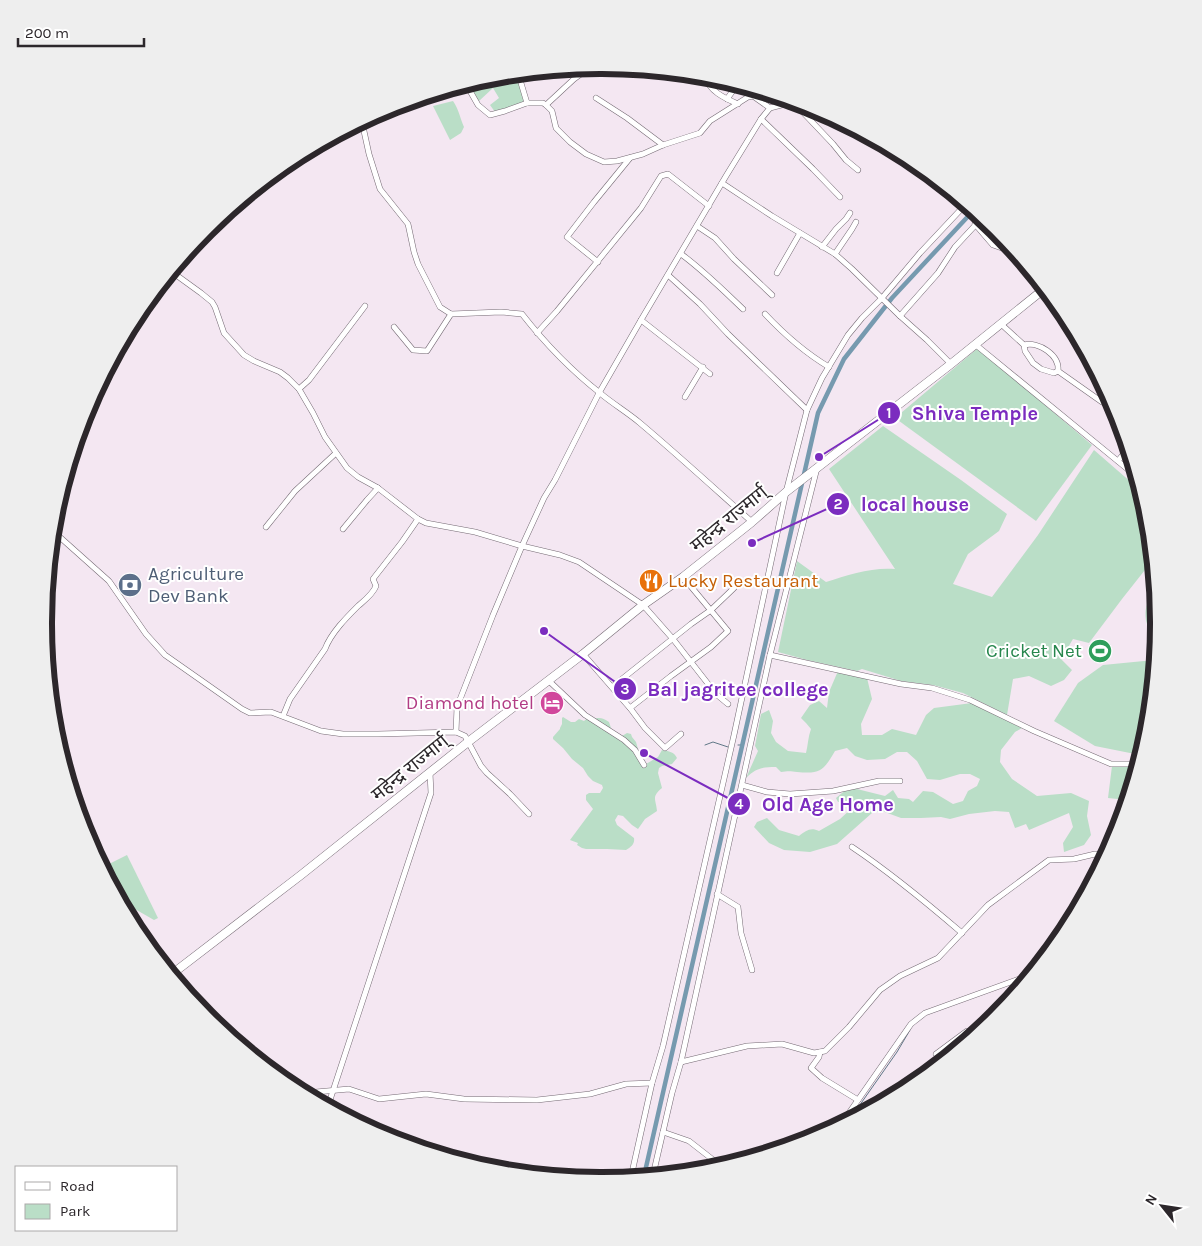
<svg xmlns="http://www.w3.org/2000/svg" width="1202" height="1246" font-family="Karla,'Noto Sans Devanagari',sans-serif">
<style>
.green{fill:#badec7}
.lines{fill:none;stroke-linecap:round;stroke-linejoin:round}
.stream{stroke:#607887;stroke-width:1}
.canal{stroke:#769aaf;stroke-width:4.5}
.minor-casing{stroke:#756a74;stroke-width:6}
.highway-casing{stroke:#756a74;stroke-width:9}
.minor{stroke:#fff;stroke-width:5}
.highway{stroke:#fff;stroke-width:8}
.labels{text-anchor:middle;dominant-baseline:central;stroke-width:4;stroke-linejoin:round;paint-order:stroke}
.street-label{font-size:19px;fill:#2c272b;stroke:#fff}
.service-label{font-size:19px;fill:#4e5e75;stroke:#fff;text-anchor:start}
.food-label{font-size:19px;fill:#c56008;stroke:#fff;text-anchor:start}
.leisure-label{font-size:19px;fill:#27864d;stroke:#fff;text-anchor:end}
.hotel-label{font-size:19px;fill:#b23c85;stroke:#fff;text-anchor:end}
.rim{fill:none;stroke:#2c272b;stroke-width:6}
.leader{fill:none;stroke:#7b2cbf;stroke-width:2}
.callout-dot{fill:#7b2cbf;stroke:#fff;stroke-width:2}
.mark-label{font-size:15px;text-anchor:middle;font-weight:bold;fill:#fff}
.callout-label{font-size:20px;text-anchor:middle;font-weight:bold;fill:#7b2cbf;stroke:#fff;stroke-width:4;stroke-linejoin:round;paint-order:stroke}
</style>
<rect width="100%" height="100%" fill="#f4e7f2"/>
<!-- green -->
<g class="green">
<path d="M509 75 512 83 519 81 524 103 495 112 490 105 499 98 493 88 479 101 471 88C482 77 494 76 509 75Z"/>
<path d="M453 101C459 110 460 118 464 127L461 133 450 140 433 106Z"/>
<polygon points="978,348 1092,445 1036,521 895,418"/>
<path d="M883 426 961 480 1007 514 999 531 968 554 953 584 992 597 1038 535 1094 450 1140 490 1148 515 1152 561 1122 599 1089 643 1073 639 1061 659 1072 670 1064 680 1051 686 1029 676 1013 679 1007 715 963 693 933 685 901 681 862 669 857 671 807 660 778 652 797 561 826 582C848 575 872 567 895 569L829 469Z"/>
<path d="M1155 591 1158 623 1157 641C1143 626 1141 606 1155 591Z"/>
<polygon points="1144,661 1155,661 1147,732 1141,753 1130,753 1095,746 1054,721 1078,683 1103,665"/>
<path d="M838 671 867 678 872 699 861 724 862 735H882L892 729 916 735 926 715 934 708 972 703 1022 728 1015 732 1001 750 1000 762 1012 779 1037 796 1071 793 1089 801 1087 816 1091 835 1084 845 1064 852 1063 843 1073 827 1069 813 1029 830 1026 824 1015 828 1009 812 995 811 969 814 950 819 941 817 921 818H901L882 811 872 813 837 844 810 852 784 850 769 843 754 827 757 822 767 818 779 830 799 836C806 831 810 827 819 831L840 819 851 809 846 802H838L836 798 849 787 885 796 893 790 898 798 909 799 913 802 923 791 933 792 953 804 963 801 968 791 977 786 980 779 970 774H960L940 780 927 779 917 761 907 752H897L885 759 867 760 855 756 847 748 835 751C823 771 821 774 797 772 791 771 787 771 781 772L776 767C762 767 756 768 746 778L758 751 755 746 761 714 769 710 773 721 771 733 776 742 788 751 806 753C808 745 808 737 811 729L806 723 801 718 810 705 819 701 827 708 829 692Z"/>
<path d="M563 717 571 722H575L579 719 584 721 589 717 593 719C600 717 603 718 609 722L612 731 622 736 627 733 631 734 632 737 636 742 640 756V754L646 764 658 757 662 750C669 751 674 752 677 758L672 764 662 766 659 768 658 773 662 788C651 797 656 799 657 811L645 819 638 829 632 825 623 816 618 815 615 820 617 825 634 838C635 844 631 847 626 850L607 849H586L582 848 577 845 578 843 570 840 593 809 586 800V795L589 793H600L603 788 602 785 593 781 588 776 583 768 572 759 563 748 553 739V737L560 729V728L562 724V718Z"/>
<polygon points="1112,766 1137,767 1127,800 1108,798"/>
<polygon points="127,855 158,918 154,920 121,901 103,867"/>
</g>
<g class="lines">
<!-- stream -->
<g class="stream">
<polyline points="705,745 713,742 728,747"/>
<polyline points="738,745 743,745"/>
<polyline points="1016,983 1026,979"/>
<polyline points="850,1119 897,1052 910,1030"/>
</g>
<!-- canal -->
<polyline class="canal" points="644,1176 818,413 844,359 892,298 973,211"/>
<!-- minor casing -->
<g class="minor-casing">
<g id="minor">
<polyline points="520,74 521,83 527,103"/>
<path d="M705 76C709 91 724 98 738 104"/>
<polyline points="466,84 478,105 490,115 505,111 527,103 543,103 546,105 552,111 556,128 570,142 586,154 604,162 617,161 643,154 663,145 700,133 710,121 748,97 753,96 770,108 789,103 791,101"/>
<polyline points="596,98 627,118 663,145"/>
<polyline points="727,99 737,85"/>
<polyline points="789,103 796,105 833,144 846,160 858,170"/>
<polyline points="546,105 574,79 589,68"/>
<polyline points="761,119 813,169 840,197"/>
<path d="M362 122 369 154 380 189 408 224 414 252 418 264 440 307 451 314 501 312 522 314C544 342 572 371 600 393 613 404 627 412 640 423 678 455 715 489 752 522"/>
<polyline points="880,147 882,144"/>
<polyline points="722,183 772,216 835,254 852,269 900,316 927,340 951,364"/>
<polyline points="975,224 993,245 1010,251 1024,264"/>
<polyline points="697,226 715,238 734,259 772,295"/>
<polyline points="822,247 836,229 846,219 850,213"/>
<path d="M681 254C703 270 723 290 743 309"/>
<polyline points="835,254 852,229 856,222"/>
<polyline points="598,262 567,237 594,202 630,158"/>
<polyline points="172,272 201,293 212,302 215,307 224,333 244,355 254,361 280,372 288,378 299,389 313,413 325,437 347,468 358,477 378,488 418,519 426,523 475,532 522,546 560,555 579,562 643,605 673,639 716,694 728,704"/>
<polyline points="777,273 800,233"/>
<polyline points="668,275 700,304 728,334 807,410"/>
<path d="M765 314C782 332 807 354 829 367"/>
<polyline points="900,316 938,273 955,247 982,218"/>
<polyline points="641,320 710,374"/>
<polyline points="1001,324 1024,345 1025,351 1033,363 1041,369 1054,373 1058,371 1102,402"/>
<polyline points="394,327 413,350 427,351 451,314"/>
<polyline points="537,333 557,311 641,208 661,176 668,174 709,206"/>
<polyline points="976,345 1136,476"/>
<path d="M1024 345C1038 341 1060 355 1058 371"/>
<polyline points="299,389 309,380 365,306"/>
<polyline points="685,397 703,367"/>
<polyline points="1118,461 1128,448"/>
<polyline points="266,527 295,491 336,453"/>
<polyline points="343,529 367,500 378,488"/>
<polyline points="53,531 109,581 146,634 165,655 242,709 250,713 271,712 321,731 343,734 378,734 456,732 465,736 481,766 487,773 510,794 529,814"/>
<polyline points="583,654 630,708 645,728 665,748 681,734"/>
<polyline points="770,655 901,684 932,688 970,700 1034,731 1111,764 1138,764"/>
<polyline points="548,680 585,715 624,740 635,750 644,765"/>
<polyline points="612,687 691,624 711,610 734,588"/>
<polyline points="630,708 671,676 711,647 728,631 683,577"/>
<path d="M283 716 290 699 325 649C331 633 346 618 358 606 365 600 373 594 376 586L373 579 402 542 418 519"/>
<polyline points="456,732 457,707 493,615 522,546 544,498 555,480 599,393 641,320 726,176 761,119 770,108"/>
<polyline points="742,785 767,792 790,794 833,791 879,781 900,781"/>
<path d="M852 847C891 873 927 903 962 933"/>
<polyline points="717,894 738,907 741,933 752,970"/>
<polyline points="820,1052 819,1057 811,1068 822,1078 858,1100"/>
<polyline points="944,1059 936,1054 967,1031 974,1035"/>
<polyline points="681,1062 747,1046 782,1044 814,1053 825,1051 849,1027 880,990 900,976 938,958 988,905 1049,860 1074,859 1095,854 1106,855"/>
<polyline points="305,1093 349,1089 379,1099 426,1094 464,1099 537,1100 590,1094 626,1084 652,1083"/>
<polyline points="328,1106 431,793 430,773"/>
<polyline points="842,1123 911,1024 925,1013 1030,975"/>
<polyline points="663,1132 689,1141 721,1166"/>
<polyline points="653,1175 672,1093 681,1062 770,655 817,468"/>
<polyline points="631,1177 652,1083 663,1046 734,735 786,492 807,410 822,378 848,335 862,318 882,298 920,253 965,205"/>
</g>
</g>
<!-- highway casing -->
<g class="highway-casing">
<polyline id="highway" points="172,974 301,875 468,742 583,654 643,605 683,577 752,522 786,492 951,364 1044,289"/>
</g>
<!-- minor -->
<use href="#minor" class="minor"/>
<!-- highway -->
<use href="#highway" class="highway"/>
</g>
<!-- icons -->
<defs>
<g id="restaurant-disc" transform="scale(1.25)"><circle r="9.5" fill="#e8710a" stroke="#fff"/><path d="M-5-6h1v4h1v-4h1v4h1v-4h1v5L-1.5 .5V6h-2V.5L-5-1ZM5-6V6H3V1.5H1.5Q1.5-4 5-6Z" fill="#fff"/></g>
<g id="bank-disc" transform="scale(1.25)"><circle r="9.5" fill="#5c6f8a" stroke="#fff"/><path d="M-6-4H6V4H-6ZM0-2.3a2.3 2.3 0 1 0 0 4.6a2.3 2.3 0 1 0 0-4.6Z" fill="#fff"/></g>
<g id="stadium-disc" transform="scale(1.25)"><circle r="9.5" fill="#2e9e5b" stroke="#fff"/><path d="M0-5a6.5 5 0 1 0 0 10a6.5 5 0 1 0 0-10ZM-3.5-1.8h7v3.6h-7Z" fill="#fff"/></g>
<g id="hotel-disc" transform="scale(1.25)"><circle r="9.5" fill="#d1479c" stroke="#fff"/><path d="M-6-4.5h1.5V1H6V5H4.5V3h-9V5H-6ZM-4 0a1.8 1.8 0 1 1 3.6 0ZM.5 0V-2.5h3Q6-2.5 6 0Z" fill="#fff"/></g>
</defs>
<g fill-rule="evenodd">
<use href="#restaurant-disc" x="651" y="581"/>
<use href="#bank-disc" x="130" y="585"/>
<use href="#stadium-disc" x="1100" y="651"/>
<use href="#hotel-disc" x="552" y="703"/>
</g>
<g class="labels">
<!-- street labels -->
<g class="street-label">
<text transform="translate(729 519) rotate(-39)">महेन्द्र राज्मार्ग्</text>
<text transform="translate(410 768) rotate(-39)">महेन्द्र राज्मार्ग्</text>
</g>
<!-- service labels -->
<g class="service-label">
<text x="148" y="574">Agriculture<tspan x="148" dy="22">Dev Bank</tspan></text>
</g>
<!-- food labels -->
<g class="food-label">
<text x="668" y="581">Lucky Restaurant</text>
</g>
<!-- leisure labels -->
<g class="leisure-label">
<text x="1082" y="651">Cricket Net</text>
</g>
<!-- hotel labels -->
<g class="hotel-label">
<text x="534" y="703">Diamond hotel</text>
</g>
</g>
<!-- crop -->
<path d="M0 0H1202V1246H0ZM600 74H602A548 548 0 0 1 1150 622V624A548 548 0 0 1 602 1172H600A548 548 0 0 1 52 624V622A548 548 0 0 1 600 74Z" fill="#eee" fill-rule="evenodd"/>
<path class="rim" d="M600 74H602A548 548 0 0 1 1150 622V624A548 548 0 0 1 602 1172H600A548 548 0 0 1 52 624V622A548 548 0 0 1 600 74Z"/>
<!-- callouts -->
<path class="leader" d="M819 457L889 413M752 543L838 504M544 631L625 689M644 753L739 804"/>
<g class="callout-dot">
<circle cx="819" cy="457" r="5"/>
<circle cx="752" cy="543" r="5"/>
<circle cx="544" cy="631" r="5"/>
<circle cx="644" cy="753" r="5"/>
<circle cx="889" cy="413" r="12"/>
<circle cx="838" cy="504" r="12"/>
<circle cx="625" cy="689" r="12"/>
<circle cx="739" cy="804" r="12"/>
</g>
<g class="mark-label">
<text x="889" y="418">1</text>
<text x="838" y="509">2</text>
<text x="625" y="694">3</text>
<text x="739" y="809">4</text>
</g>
<g class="callout-label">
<text x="975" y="420">Shiva Temple</text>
<text x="915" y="511">local house</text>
<text x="738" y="696">Bal jagritee college</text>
<text x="828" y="811">Old Age Home</text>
</g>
<!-- legend -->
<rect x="15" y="1166" width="162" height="65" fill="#ffffff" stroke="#aba9aa"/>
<rect x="25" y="1182" width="25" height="8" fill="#ffffff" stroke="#aba9aa"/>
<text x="60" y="1191" font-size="15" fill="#2c272b">Road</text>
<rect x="25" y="1204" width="25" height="15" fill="#badec7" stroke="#aba9aa"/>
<text x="60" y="1216" font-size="15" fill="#2c272b">Park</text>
<!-- north arrow -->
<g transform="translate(1162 1206) rotate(300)" stroke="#ffffff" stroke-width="4" paint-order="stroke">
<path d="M0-4L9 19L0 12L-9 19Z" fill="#2c272b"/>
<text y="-8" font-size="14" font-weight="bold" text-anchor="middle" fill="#2c272b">N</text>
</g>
<!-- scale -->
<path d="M18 38v8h126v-8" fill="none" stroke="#2c272b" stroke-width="2.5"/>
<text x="25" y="38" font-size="15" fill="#2c272b" stroke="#ffffff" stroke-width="4" paint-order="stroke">200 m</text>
</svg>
